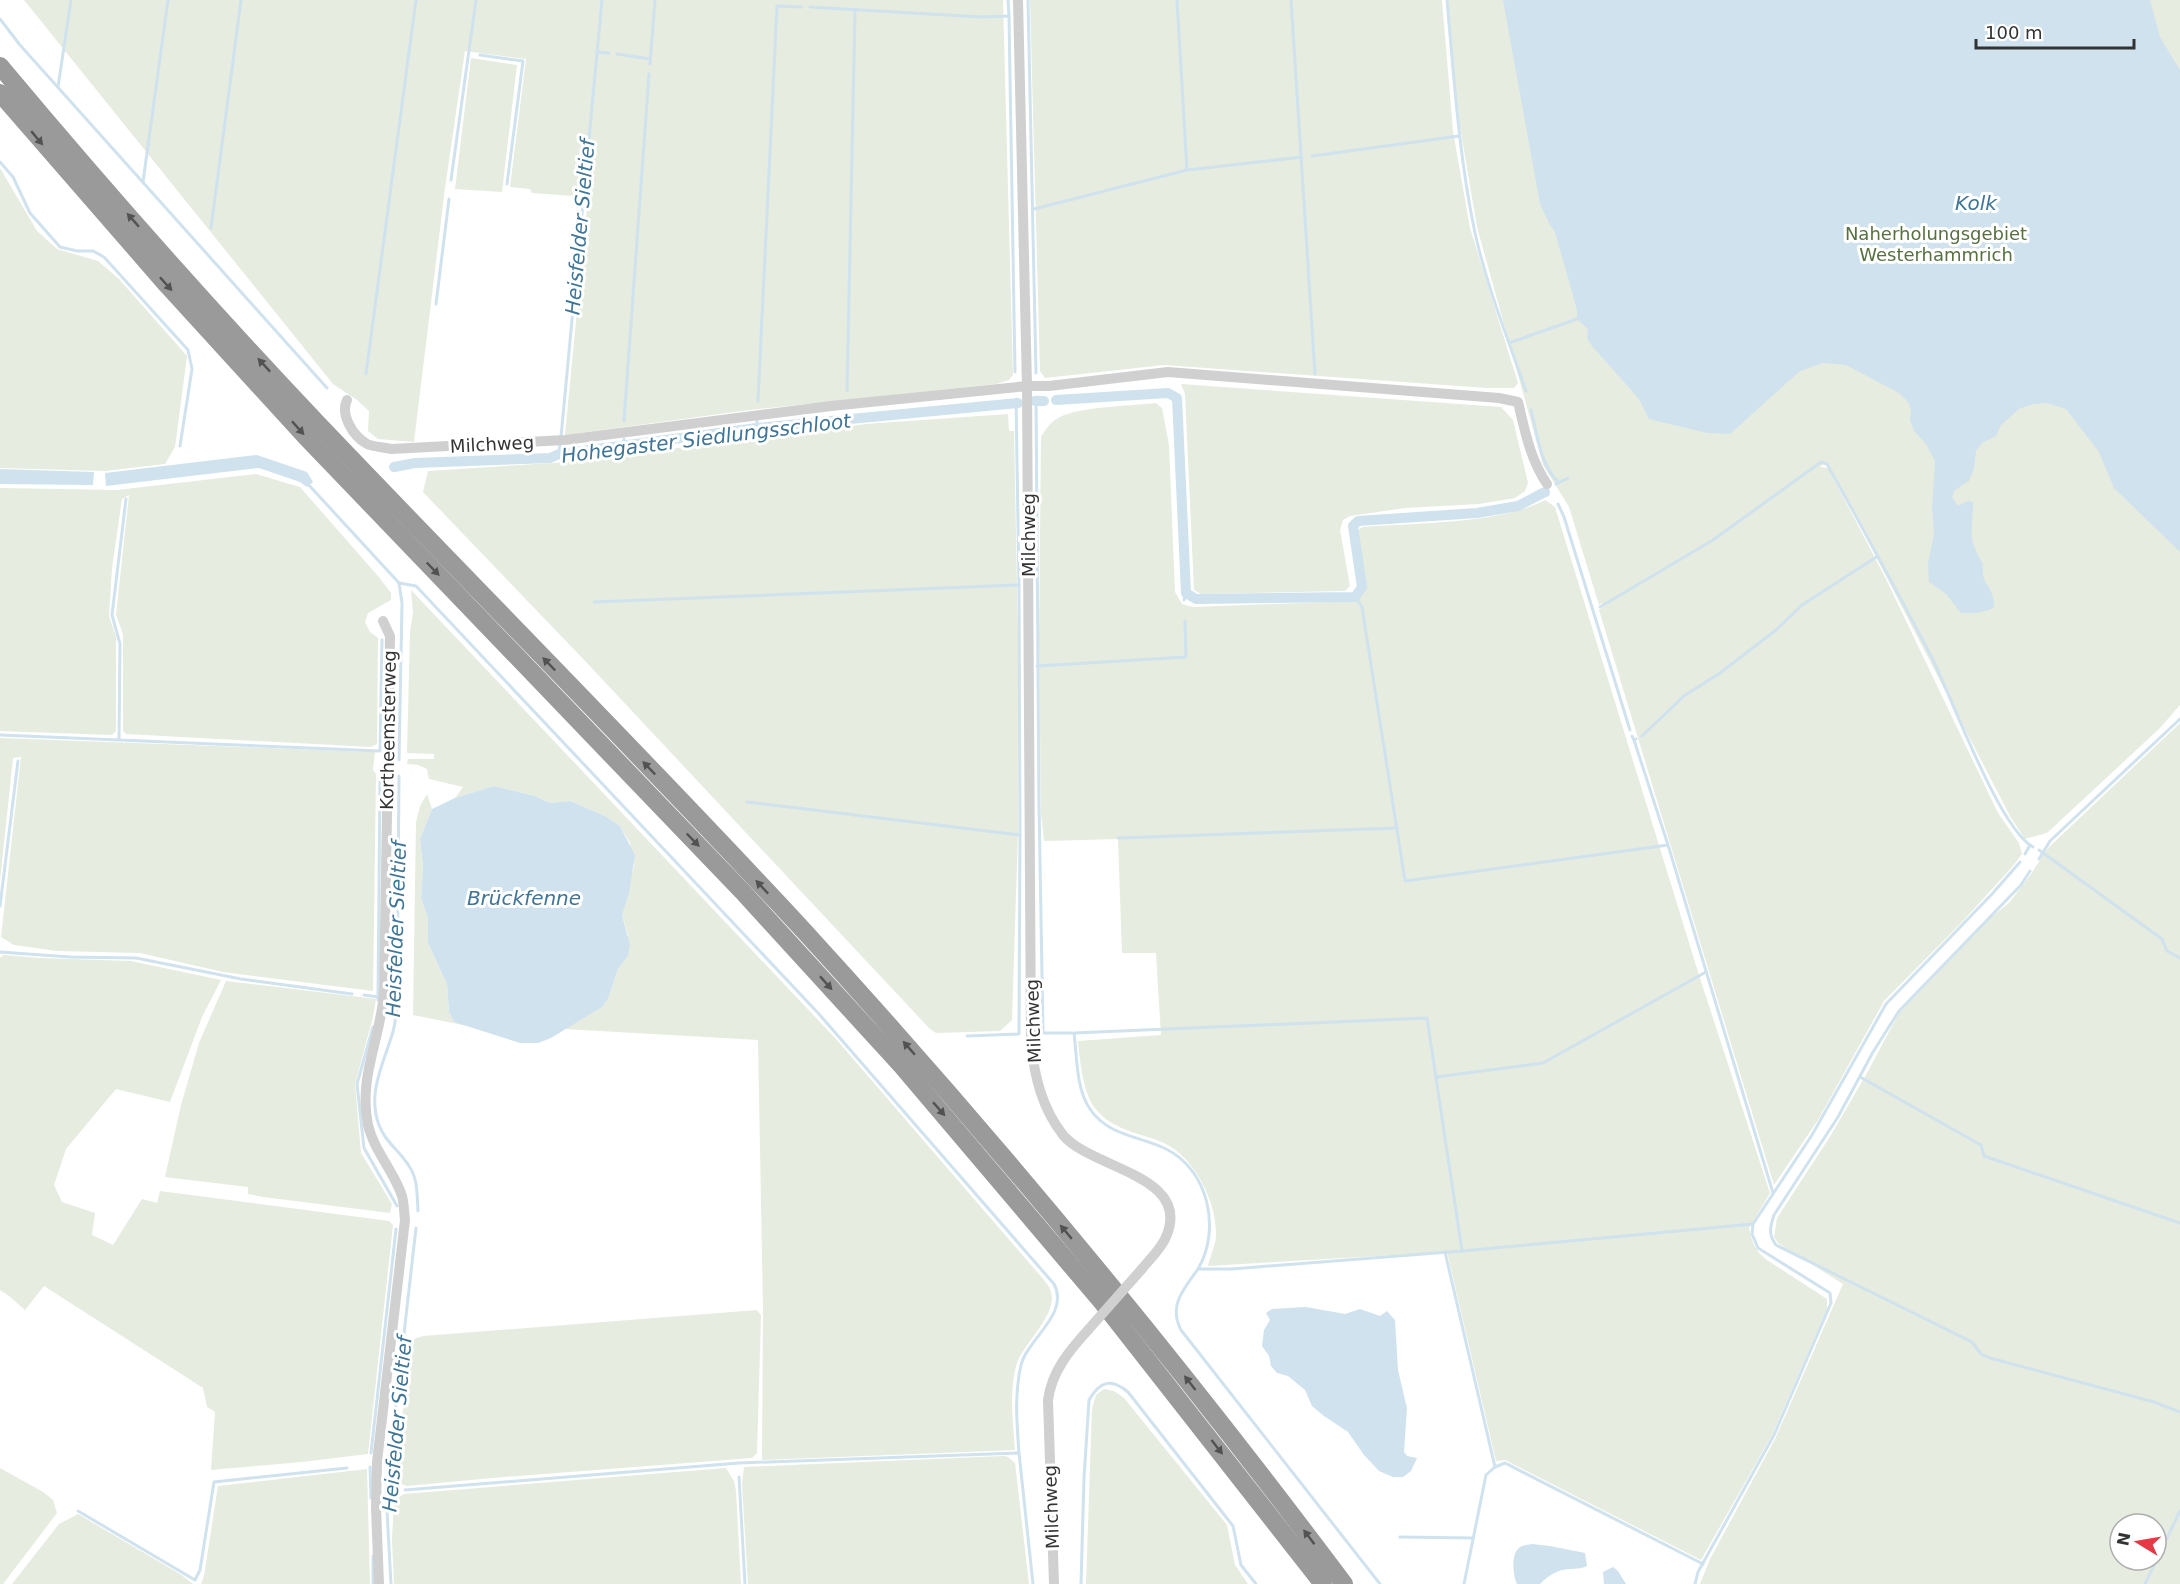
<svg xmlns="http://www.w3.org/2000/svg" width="2180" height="1584" font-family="'DejaVu Sans',sans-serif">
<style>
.green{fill:#e6ecdf;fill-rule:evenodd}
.water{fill:#cfe2ee}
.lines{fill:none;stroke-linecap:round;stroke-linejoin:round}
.stream{stroke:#cfe2ee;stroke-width:3}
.canal{stroke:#cfe2ee;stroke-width:10}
.minor{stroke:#d0d0d0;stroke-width:10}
.motorway{stroke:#9a9a9a;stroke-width:18}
.minor-bridge{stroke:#d0d0d0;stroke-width:10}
.oneway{fill:#525252}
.labels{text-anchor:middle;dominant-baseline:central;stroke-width:6;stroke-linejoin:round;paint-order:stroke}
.park-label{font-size:18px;fill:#56703f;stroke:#fff}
.street-label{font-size:18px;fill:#333;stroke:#fff}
.water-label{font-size:20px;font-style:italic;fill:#3f7597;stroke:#fff}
</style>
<rect width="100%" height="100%" fill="#fff"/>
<!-- green -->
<g class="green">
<polygon points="24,0 1003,0 1013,375 1009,380 996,384 749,410 565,435 588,197 532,193 530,189 510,187 526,59 465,51 445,188 414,442 378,439 368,431 369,411 357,400 333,384"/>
<polygon points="1030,0 1442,0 1453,131 1470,228 1518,383 1514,388 1487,388 1164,365 1045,378 1040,371"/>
<polygon points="1448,0 2180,0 2180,705 2160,728 2047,833 2025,839 2011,818 1827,462 1820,467 1828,468 1885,577 1998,813 2019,843 2022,854 2012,867 1963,921 1884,1001 1818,1120 1774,1185 1599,610 1603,607 1602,603 1599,605 1569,507 1543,465 1477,227 1457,109"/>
<polygon points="471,58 517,65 502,192 455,189"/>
<polygon points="0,168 37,231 57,249 98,261 119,279 187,356 175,447 165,464 105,471 0,468"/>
<polygon points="1181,384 1501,407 1513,420 1528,483 1525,491 1515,498 1479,504 1405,508 1350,516 1343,520 1340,530 1350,586 1345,591 1201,594 1194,590 1185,394"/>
<path d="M1156 403 1162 408 1169 445 1175 592 1182 604 1193 607 1355 601 1365 588 1357 535 1359 529 1363 527C1415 523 1500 524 1545 500L1555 507 1698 972 1770 1193 1749 1228C1752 1242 1755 1251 1767 1260L1827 1299V1309L1772 1435 1701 1560 1505 1460 1496 1461 1447 1252 1208 1266C1210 1256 1216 1245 1216 1235 1217 1201 1192 1152 1159 1141 1135 1132 1107 1128 1092 1104 1082 1087 1080 1060 1078 1041L1161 1035 1156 953H1122L1118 839 1044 841 1041 813 1039 638 1041 437C1045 430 1049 424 1055 420 1074 406 1132 406 1156 403Z"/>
<polygon points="1008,414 1009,431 1014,431 1018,640 1018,831 1012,1020 1000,1031 936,1033 929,1028 587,663 423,492 428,471 568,462 866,424"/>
<polygon points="256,474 300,487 378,576 391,593 391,600 368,613 365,622 370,632 378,638 377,744 371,747 126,734 123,731 123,634 116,615 129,495 122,499 112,568 109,616 116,637 116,731 112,735 0,731 0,488 117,490"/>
<path d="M411 590 836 1039 1044 1280C1046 1283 1050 1287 1051 1292 1058 1315 1022 1344 1016 1366 1009 1394 1013 1422 1015 1450L762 1460 763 1309 758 1040 565 1029 602 1007 608 999 618 969 628 956V935L622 915 634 866 630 843 620 826 605 816 570 801 550 803 535 796 494 786 455 798 463 787 429 779 427 769 418 765 407 764 408 759H434V754L407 753 410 632 413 612Z"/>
<path d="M2180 723V1584H1700L1710 1559 1775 1439 1843 1284 1778 1243 1774 1237 1777 1218 1831 1135 1867 1073 1899 1013 1991 917 2009 903 2031 874 2048 848ZM2120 1524H2156V1560H2120Z"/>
<polygon points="0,738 375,752 373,770 376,774 373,991 223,972 140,953 57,951 14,945 1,937 21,757 13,758 0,881"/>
<polygon points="427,794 432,809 420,839 423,871 421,898 428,918 428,943 447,984 449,1012 454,1022 468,1026 413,1015 416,822 420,806"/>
<polygon points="4,955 39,958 131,961 221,980 202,1017 170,1102 116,1089 66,1149 54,1185 62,1202 95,1213 92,1235 113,1245 142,1199 157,1203 160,1191 389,1221 393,1225 368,1454 302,1462 211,1470 215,1412 207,1407 203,1388 44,1286 25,1310 9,1296 0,1290 0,958"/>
<polygon points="226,981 376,999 373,1017 355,1084 361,1153 392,1204 390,1213 263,1197 248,1194 248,1187 165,1177 181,1105 199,1043"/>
<polygon points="757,1310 761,1315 757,1453 752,1458 492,1478 407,1486 396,1482 395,1463 414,1339 423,1336"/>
<polygon points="1104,1389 1114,1391 1124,1398 1227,1525 1235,1565 1248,1584 1086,1584 1092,1409 1096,1395"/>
<polygon points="1004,1456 1008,1457 1015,1463 1029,1584 748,1584 742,1484 744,1467"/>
<polygon points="0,1468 43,1492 53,1500 57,1513 3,1584 0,1584"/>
<polygon points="726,1468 734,1481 736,1491 741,1584 394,1584 392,1540 394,1500 404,1494"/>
<polygon points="367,1469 370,1584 201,1584 204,1576 218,1486"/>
<polygon points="78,1514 180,1574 193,1584 12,1584 59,1524"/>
</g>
<!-- water -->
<g class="water">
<path d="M1503 0H2150L2160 37 2180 70V552L2114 488 2099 452 2066 409 2047 403 2033 404 2019 409 2001 425 1996 436 1982 443 1976 451 1974 469 1969 481 1955 490 1952 497 1958 506 1968 501 1973 502C1973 531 1966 536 1983 564 1980 586 1995 586 1994 607L1989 610 1977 613H1961L1946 594 1929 582 1928 564 1934 534 1932 509 1935 461 1926 444 1914 431 1910 420 1911 410 1908 402 1899 393 1846 365 1823 363 1800 371 1730 434 1707 433 1649 419 1639 399 1592 346 1587 338 1588 329 1577 319V310L1555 232 1549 223 1540 204Z"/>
<polygon points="257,455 307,472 313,482 307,487 300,482 259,468 106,486 105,473"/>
<polygon points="0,469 94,472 93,485 0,484"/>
<polygon points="494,786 535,796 550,803 570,801 605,816 620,826 635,855 629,893 622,915 630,945 628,956 618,969 608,999 602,1007 551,1038 538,1043 520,1043 454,1022 449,1012 447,984 428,943 428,918 421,898 423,869 420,839 432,809 455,798"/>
<polygon points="1306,1307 1345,1314 1360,1309 1380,1316 1387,1311 1395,1320 1398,1370 1407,1408 1404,1452 1407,1456 1417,1458 1411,1471 1403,1477 1393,1477 1379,1471 1364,1455 1348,1432 1324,1416 1312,1406 1305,1390 1288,1376 1277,1373 1271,1366 1269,1356 1262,1346 1264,1330 1270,1320 1266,1313 1272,1309"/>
<path d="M1532 1544 1550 1546 1585 1553 1587 1566C1581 1569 1578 1568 1572 1569 1558 1569 1549 1575 1540 1584H1517C1513 1576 1511 1556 1518 1549 1521 1545 1527 1545 1532 1544Z"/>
<polygon points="1613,1567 1618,1571 1626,1584 1604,1584 1603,1572"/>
</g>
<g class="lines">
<!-- stream -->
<g class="stream">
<polyline points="1008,0 1009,16"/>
<polyline points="1028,0 1036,373"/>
<polyline points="1177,0 1187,170"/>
<polyline points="1291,0 1315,374"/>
<path d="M1447 0C1454 78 1459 157 1475 233 1487 287 1508 339 1526 391"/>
<polyline points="810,7 981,17 1009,16 1015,372"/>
<polyline points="0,19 20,45 327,388"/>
<polyline points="597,52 609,53"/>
<polyline points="617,54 650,59"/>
<polyline points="480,55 523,61 507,184"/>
<polyline points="650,64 655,0"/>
<polyline points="58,87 71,0"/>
<polyline points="1312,156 1459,136"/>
<polyline points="0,162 13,177 30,213 60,247 77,251 93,251 104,257 188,350 192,369 180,446"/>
<polyline points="451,180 476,0"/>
<polyline points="143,182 168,0"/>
<polyline points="1034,209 1187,170 1302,157"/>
<polyline points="211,228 241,0"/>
<polyline points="436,304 449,199"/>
<polyline points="1509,343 1577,319"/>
<polyline points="366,374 416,0"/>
<polyline points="847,391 855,10"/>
<polyline points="1036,397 1039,803 1043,1033 1072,1033"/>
<polyline points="1016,399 1019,585"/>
<polyline points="758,401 777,6 802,7"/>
<path d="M1531 410C1537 434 1540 464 1558 482"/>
<polyline points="624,421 649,74"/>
<polyline points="757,428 757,420"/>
<polyline points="561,437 602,0"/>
<polyline points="624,439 624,446"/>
<polyline points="559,454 560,444"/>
<polyline points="307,483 399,583 402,603 399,760"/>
<polyline points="1556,484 1568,478"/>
<polyline points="1547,491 1545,492 1548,495"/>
<polyline points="1558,504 1564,517 1630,730"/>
<path d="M399 583 416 586 819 1014 1054 1284C1070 1314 1028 1338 1021 1365 1014 1396 1017 1423 1019 1453"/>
<polyline points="1355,597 1362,607 1405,881 1668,845 1634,740"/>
<polyline points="1184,600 1186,593"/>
<polyline points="594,602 1019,585 1020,835"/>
<path d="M1600 607 1713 540 1821 462 1827 464C1862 527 1897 591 1931 656 1952 697 1998 827 2033 847"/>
<polyline points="1037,666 1186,657 1185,621"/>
<polyline points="0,735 380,751 382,640"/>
<polyline points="1632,736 1634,740 1636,739"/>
<polyline points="1642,736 1684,696 1720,673 1776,630 1802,605 1878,556"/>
<polyline points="119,739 120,644 112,615 126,499"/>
<path d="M399 776 397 1007C396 1016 395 1026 392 1035 383 1064 367 1094 379 1125 385 1142 400 1151 409 1166 418 1179 417 1195 418 1211"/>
<polyline points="747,802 1020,835 1019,1034 967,1036"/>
<polyline points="1118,838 1397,828"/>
<polyline points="1668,845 1773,1193"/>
<polyline points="2039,850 2162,939 2167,951 2180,958"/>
<polyline points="2025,854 2030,845"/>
<polyline points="2039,859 2050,841 2180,719"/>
<path d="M2030 871 2021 885 1899 1011 1873 1052 1838 1117 1774 1215C1770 1227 1768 1234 1776 1245L1972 1342 1981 1354 1990 1358 2154 1402 2180 1412"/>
<polyline points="0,906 18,761"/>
<polyline points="0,952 70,957 136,958 241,979 352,994"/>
<polyline points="364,995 378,997"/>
<polyline points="378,1000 380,779"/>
<polyline points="373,1027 357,1084 364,1148 397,1206"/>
<polyline points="1436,1077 1543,1063 1706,972"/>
<polyline points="1860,1077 1981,1145 1984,1156 2180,1223"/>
<polyline points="1445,1252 1495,1467"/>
<path d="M1198 1269C1221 1230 1209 1170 1166 1149 1140 1136 1108 1136 1090 1109 1076 1089 1077 1057 1074 1033L1427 1018 1462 1251"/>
<polyline points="371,1453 396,1229"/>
<polyline points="370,1467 371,1498"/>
<polyline points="739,1477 745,1584"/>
<polyline points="405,1490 739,1463 1019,1453 1033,1584"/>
<polyline points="78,1511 195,1580 200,1570 214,1482 347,1468"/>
<polyline points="1400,1537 1473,1538"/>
<polyline points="373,1556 373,1584"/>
<polyline points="391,1584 386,1492 416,1228"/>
<path d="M1081 1584 1084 1478 1089 1400C1100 1381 1111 1378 1128 1392L1233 1526 1241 1565 1256 1584"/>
<path d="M1380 1584 1181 1330C1168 1305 1184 1289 1198 1269H1232L1462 1251 1753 1224"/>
<polyline points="1464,1584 1486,1475 1495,1467 1505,1463 1703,1564"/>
<polyline points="1695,1584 1698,1572 1774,1435 1831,1303 1830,1293 1758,1248 1752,1234 1753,1224 1812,1135 1886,1004 1992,894 2020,862"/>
<polyline points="2145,1584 2180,1511"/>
</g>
<!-- canal -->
<g class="canal">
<polyline points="1056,400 1168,393 1177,398 1186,593 1196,599 1355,597 1362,587 1353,526 1358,521 1477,513 1518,506 1545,492"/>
<polyline points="1035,401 1044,401"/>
<polyline points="394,467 415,463 550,458 559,454 757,428 1018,403"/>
</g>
<!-- minor -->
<g class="minor">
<path d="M1018 0 1027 386 1031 1045C1035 1078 1042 1108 1063 1135 1091 1169 1193 1175 1166 1237 1161 1249 1149 1260 1141 1270"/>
<path d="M347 400C340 415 353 436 367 444 374 447 384 447 391 449L565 440 831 406 1027 386H1049L1168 372 1499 398 1518 402C1525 431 1530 459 1547 484"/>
<path d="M379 1584 376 1508 377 1462 405 1220C404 1212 404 1203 402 1196 394 1171 374 1151 368 1125 358 1077 381 1038 384 992L390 636 383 621"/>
<path d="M1054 1584 1048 1400C1052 1371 1069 1351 1088 1330"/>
</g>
<!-- motorway -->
<g class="motorway">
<path d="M0 66C102 188 208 308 318 424 480 594 646 760 805 932 995 1140 1175 1358 1344 1584"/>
<polyline points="0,93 167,285 305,436 742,891 901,1065 1102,1302 1323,1584"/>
</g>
<!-- minor-bridge -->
<polyline class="minor-bridge" points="1088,1330 1141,1270"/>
</g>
<!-- one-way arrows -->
<defs><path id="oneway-solid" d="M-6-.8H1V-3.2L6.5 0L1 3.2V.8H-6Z" transform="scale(1.5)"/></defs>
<g class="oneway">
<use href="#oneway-solid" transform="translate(37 138) rotate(50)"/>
<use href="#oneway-solid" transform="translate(133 220) rotate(-131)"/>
<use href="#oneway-solid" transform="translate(166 284) rotate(48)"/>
<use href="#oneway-solid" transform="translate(264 365) rotate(-133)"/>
<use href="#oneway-solid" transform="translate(298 428) rotate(48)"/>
<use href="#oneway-solid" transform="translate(433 569) rotate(46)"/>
<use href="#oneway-solid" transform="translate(549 664) rotate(-134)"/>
<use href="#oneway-solid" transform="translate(649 768) rotate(-134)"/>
<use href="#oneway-solid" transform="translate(693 840) rotate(46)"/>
<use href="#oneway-solid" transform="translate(762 887) rotate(-133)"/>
<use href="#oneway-solid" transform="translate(826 983) rotate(48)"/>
<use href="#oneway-solid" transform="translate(909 1048) rotate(-131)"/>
<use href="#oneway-solid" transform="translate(939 1109) rotate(49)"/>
<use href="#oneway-solid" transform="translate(1066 1232) rotate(-130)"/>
<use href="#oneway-solid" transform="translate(1190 1383) rotate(-128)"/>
<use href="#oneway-solid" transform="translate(1217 1447) rotate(52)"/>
<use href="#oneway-solid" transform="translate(1309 1537) rotate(-127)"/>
</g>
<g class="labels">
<!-- park labels -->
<g class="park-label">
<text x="1936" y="233">Naherholungsgebiet<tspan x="1936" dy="21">Westerhammrich</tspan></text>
</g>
<!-- street labels -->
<g class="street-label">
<text transform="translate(492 444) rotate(-3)">Milchweg</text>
<text transform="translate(1028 535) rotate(-90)">Milchweg</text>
<text transform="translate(388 730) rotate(-89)">Kortheemsterweg</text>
<text transform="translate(1033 1021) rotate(-92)">Milchweg</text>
<text transform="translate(1051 1507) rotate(-92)">Milchweg</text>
</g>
<!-- water labels -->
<g class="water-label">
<text x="1976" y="203">Kolk</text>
<text transform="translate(580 227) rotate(-85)">Heisfelder Sieltief</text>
<text transform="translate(706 438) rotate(-7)">Hohegaster Siedlungsschloot</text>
<text x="524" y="898">Brückfenne</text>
<text transform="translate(396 929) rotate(-88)">Heisfelder Sieltief</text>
<text transform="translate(397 1424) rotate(-85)">Heisfelder Sieltief</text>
</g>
</g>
<!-- north arrow -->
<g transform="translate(2138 1542) rotate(281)"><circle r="28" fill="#ffffff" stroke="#adadad" stroke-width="1.5"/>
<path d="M0-4.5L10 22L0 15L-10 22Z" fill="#e63946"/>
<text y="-9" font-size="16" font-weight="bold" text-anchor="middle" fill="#333333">N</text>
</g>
<!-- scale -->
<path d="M1976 39v9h158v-9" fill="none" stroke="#333333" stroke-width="3"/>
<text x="1985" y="39" font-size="18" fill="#333333" stroke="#ffffff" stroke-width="4.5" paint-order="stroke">100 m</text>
</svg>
